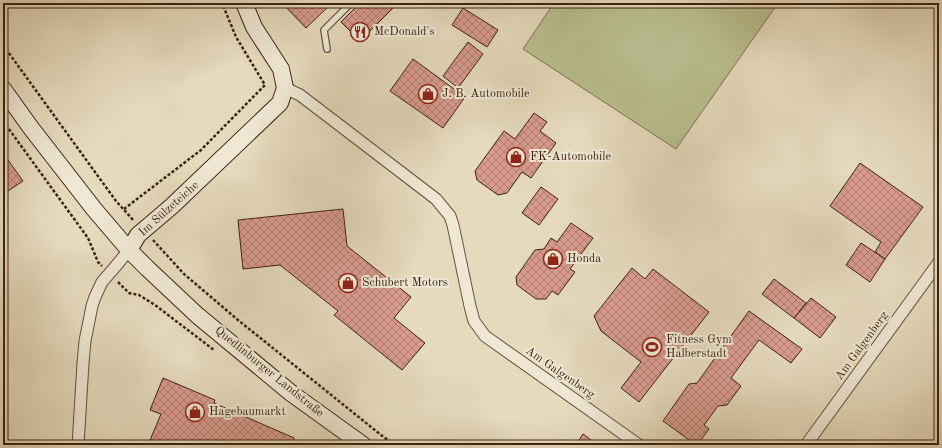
<svg xmlns="http://www.w3.org/2000/svg" width="942" height="448" font-family="'Old Standard TT',serif">
<style>
.green{fill:#b8be8e;stroke:#7b7050}
.building{fill:url(#building-cross-hatch);stroke:#3e2211}
.lines{fill:none;stroke-linecap:round;stroke-linejoin:round}
.lane-casing{stroke:#68503c;stroke-width:8}
.street-casing{stroke:#68503c;stroke-width:13}
.secondary-casing{stroke:#3e2211;stroke-width:18}
.path{stroke:#3e2211;stroke-width:2.5;stroke-dasharray:3 2;stroke-linecap:butt}
.lane{stroke:#eee7d3;stroke-width:5.5}
.street{stroke:#eee7d3;stroke-width:11}
.secondary{stroke:#eee7d3;stroke-width:16}
.labels{text-anchor:middle;dominant-baseline:central;stroke-width:4;stroke-linejoin:round;paint-order:stroke}
.poi-label{font-size:12px;fill:#3e2211;stroke:#eee7d3;text-anchor:start}
.street-label{font-size:12px;fill:#3e2211;stroke:#eee7d3}
</style>
<defs>
<pattern id="building-cross-hatch" width="8" height="8" patternUnits="userSpaceOnUse"><rect width="8" height="8" fill="#d89b8d"/><path d="M0 0l8 8M0 8l8-8" fill="none" stroke="#b17e72"/></pattern>
</defs>
<rect width="100%" height="100%" fill="#e5dabc"/>
<filter id="stains"><feTurbulence type="fractalNoise" baseFrequency=".005" numOctaves="4"/><feColorMatrix values="0 0 0 0 .2 0 0 0 0 .09 0 0 0 0 .02 0 0 0 .5 -.17"/></filter>
<radialGradient id="worn" r=".72"><stop offset=".6" stop-color="#630" stop-opacity="0"/><stop offset="1" stop-color="#630" stop-opacity=".3"/></radialGradient>
<!-- green -->
<polygon class="green" points="554,3 778,3 676,149 523,49"/>
<!-- building -->
<g class="building">
<polygon points="282,3 332,3 306,28"/>
<polygon points="360,3 398,3 360,41 341,22"/>
<polygon points="463,8 498,30 487,47 452,25"/>
<polygon points="468,42 483,54 458,88 443,76"/>
<polygon points="413,59 465,97 443,128 390,91"/>
<polygon points="534,113 547,122 540,131 556,143 531,178 522,172 507,193 498,195 477,180 475,171 504,131 515,139"/>
<polygon points="3,153 23,181 5,193 3,191"/>
<polygon points="860,163 923,207 885,259 875,252 881,242 830,206"/>
<polygon points="541,187 558,199 539,225 522,213"/>
<polygon points="343,209 347,246 411,297 394,318 425,343 402,370 334,315 338,311 280,265 243,269 238,220"/>
<polygon points="571,223 593,238 570,269 575,272 558,295 552,291 546,299 536,299 517,285 516,277 535,250 544,249 551,238 557,242"/>
<polygon points="861,243 885,259 870,282 846,265"/>
<polygon points="632,268 645,279 653,269 709,312 639,402 621,388 641,362 601,331 594,316"/>
<polygon points="774,279 806,303 794,318 762,294"/>
<polygon points="811,298 836,317 820,338 794,318"/>
<polygon points="749,311 802,349 791,363 759,340 731,378 741,386 727,405 718,406 704,425 709,429 697,445 696,445 663,421 689,384 697,383"/>
<polygon points="163,378 215,400 214,403 294,438 293,444 295,445 148,445 161,414 150,410"/>
<polygon points="583,434 598,445 576,445"/>
</g>
<g class="lines">
<!-- lane casing -->
<g class="lane-casing">
<polyline id="lane" points="327,49 324,30 351,3"/>
</g>
<!-- street casing -->
<g class="street-casing">
<g id="street">
<polyline points="285,88 300,95 436,199 450,216 453,225 470,306 474,321 485,336 639,445"/>
<polyline points="78,445 83,363 85,341 92,306 95,297 102,282 115,267 129,250"/>
<polyline points="806,445 939,262"/>
</g>
</g>
<!-- secondary casing -->
<g class="secondary-casing">
<g id="secondary">
<polyline points="3,89 31,128 94,209 129,250 147,268 197,315 291,393 363,445"/>
<polyline points="129,250 138,235 172,206 280,103 285,88 281,69 254,27 244,3"/>
</g>
</g>
<!-- path -->
<g class="path">
<polyline points="3,45 116,201 134,221"/>
<polyline points="3,121 88,238 98,262 102,266"/>
<polyline points="124,209 201,150 265,85 236,37 222,3"/>
<polyline points="153,240 184,274 238,320 381,435 395,445"/>
<polyline points="118,282 129,293 139,295 155,305 214,350"/>
</g>
<!-- lane -->
<use href="#lane" class="lane"/>
<!-- street -->
<use href="#street" class="street"/>
<!-- secondary -->
<use href="#secondary" class="secondary"/>
</g>
<!-- icons -->
<defs>
<g id="restaurant-ring" transform="scale(1)"><circle r="9.5" fill="#eee7d3" stroke="#8f2418" stroke-width="1.5"/><path d="M-5-6h1v4h1v-4h1v4h1v-4h1v5L-1.5 .5V6h-2V.5L-5-1ZM5-6V6H3V1.5H1.5Q1.5-4 5-6Z" fill="#8f2418"/></g>
<g id="shop-ring" transform="scale(1)"><circle r="9.5" fill="#eee7d3" stroke="#8f2418" stroke-width="1.5"/><path d="M-5-2.5h2.3a2.7 3.5 0 0 1 5.4 0H5L5.5 6h-11ZM-1.5-2.5h3a1.5 2.3 0 0 0-3 0Z" fill="#8f2418"/></g>
<g id="stadium-ring" transform="scale(1)"><circle r="9.5" fill="#eee7d3" stroke="#8f2418" stroke-width="1.5"/><path d="M0-5a6.5 5 0 1 0 0 10a6.5 5 0 1 0 0-10ZM-3.5-1.8h7v3.6h-7Z" fill="#8f2418"/></g>
</defs>
<g fill-rule="evenodd">
<use href="#restaurant-ring" x="360" y="32"/>
<use href="#shop-ring" x="428" y="94"/>
<use href="#shop-ring" x="516" y="157"/>
<use href="#shop-ring" x="553" y="259"/>
<use href="#shop-ring" x="348" y="283"/>
<use href="#stadium-ring" x="652" y="347"/>
<use href="#shop-ring" x="195" y="412"/>
</g>
<g class="labels">
<!-- poi labels -->
<g class="poi-label">
<text x="374" y="32">McDonald's</text>
<text x="442" y="94">J. B. Automobile</text>
<text x="530" y="157">FK-Automobile</text>
<text x="567" y="259">Honda</text>
<text x="362" y="283">Schubert Motors</text>
<text x="666" y="340">Fitness Gym<tspan x="666" dy="14">Halberstadt</tspan></text>
<text x="209" y="412">Hagebaumarkt</text>
</g>
<!-- street labels -->
<g class="street-label">
<text transform="translate(169 209) rotate(-42)">Im Sülzeteiche</text>
<text transform="translate(862 346) rotate(-54)">Am Galgenberg</text>
<text transform="translate(269 372) rotate(39)">Quedlinburger Landstraße</text>
<text transform="translate(560 373) rotate(35)">Am Galgenberg</text>
</g>
</g>
<!-- margin -->
<rect width="942" height="448" fill="none" stroke="#e5dabc" stroke-width="16"/>
<rect x="4" y="4" width="934" height="440" fill="none" stroke="#3e2211" stroke-width="2"/>
<rect x="8" y="8" width="926" height="432" fill="none" stroke="#3e2211"/>
<rect width="100%" height="100%" filter="url(#stains)"/>
<rect width="100%" height="100%" fill="url(#worn)"/>
</svg>
